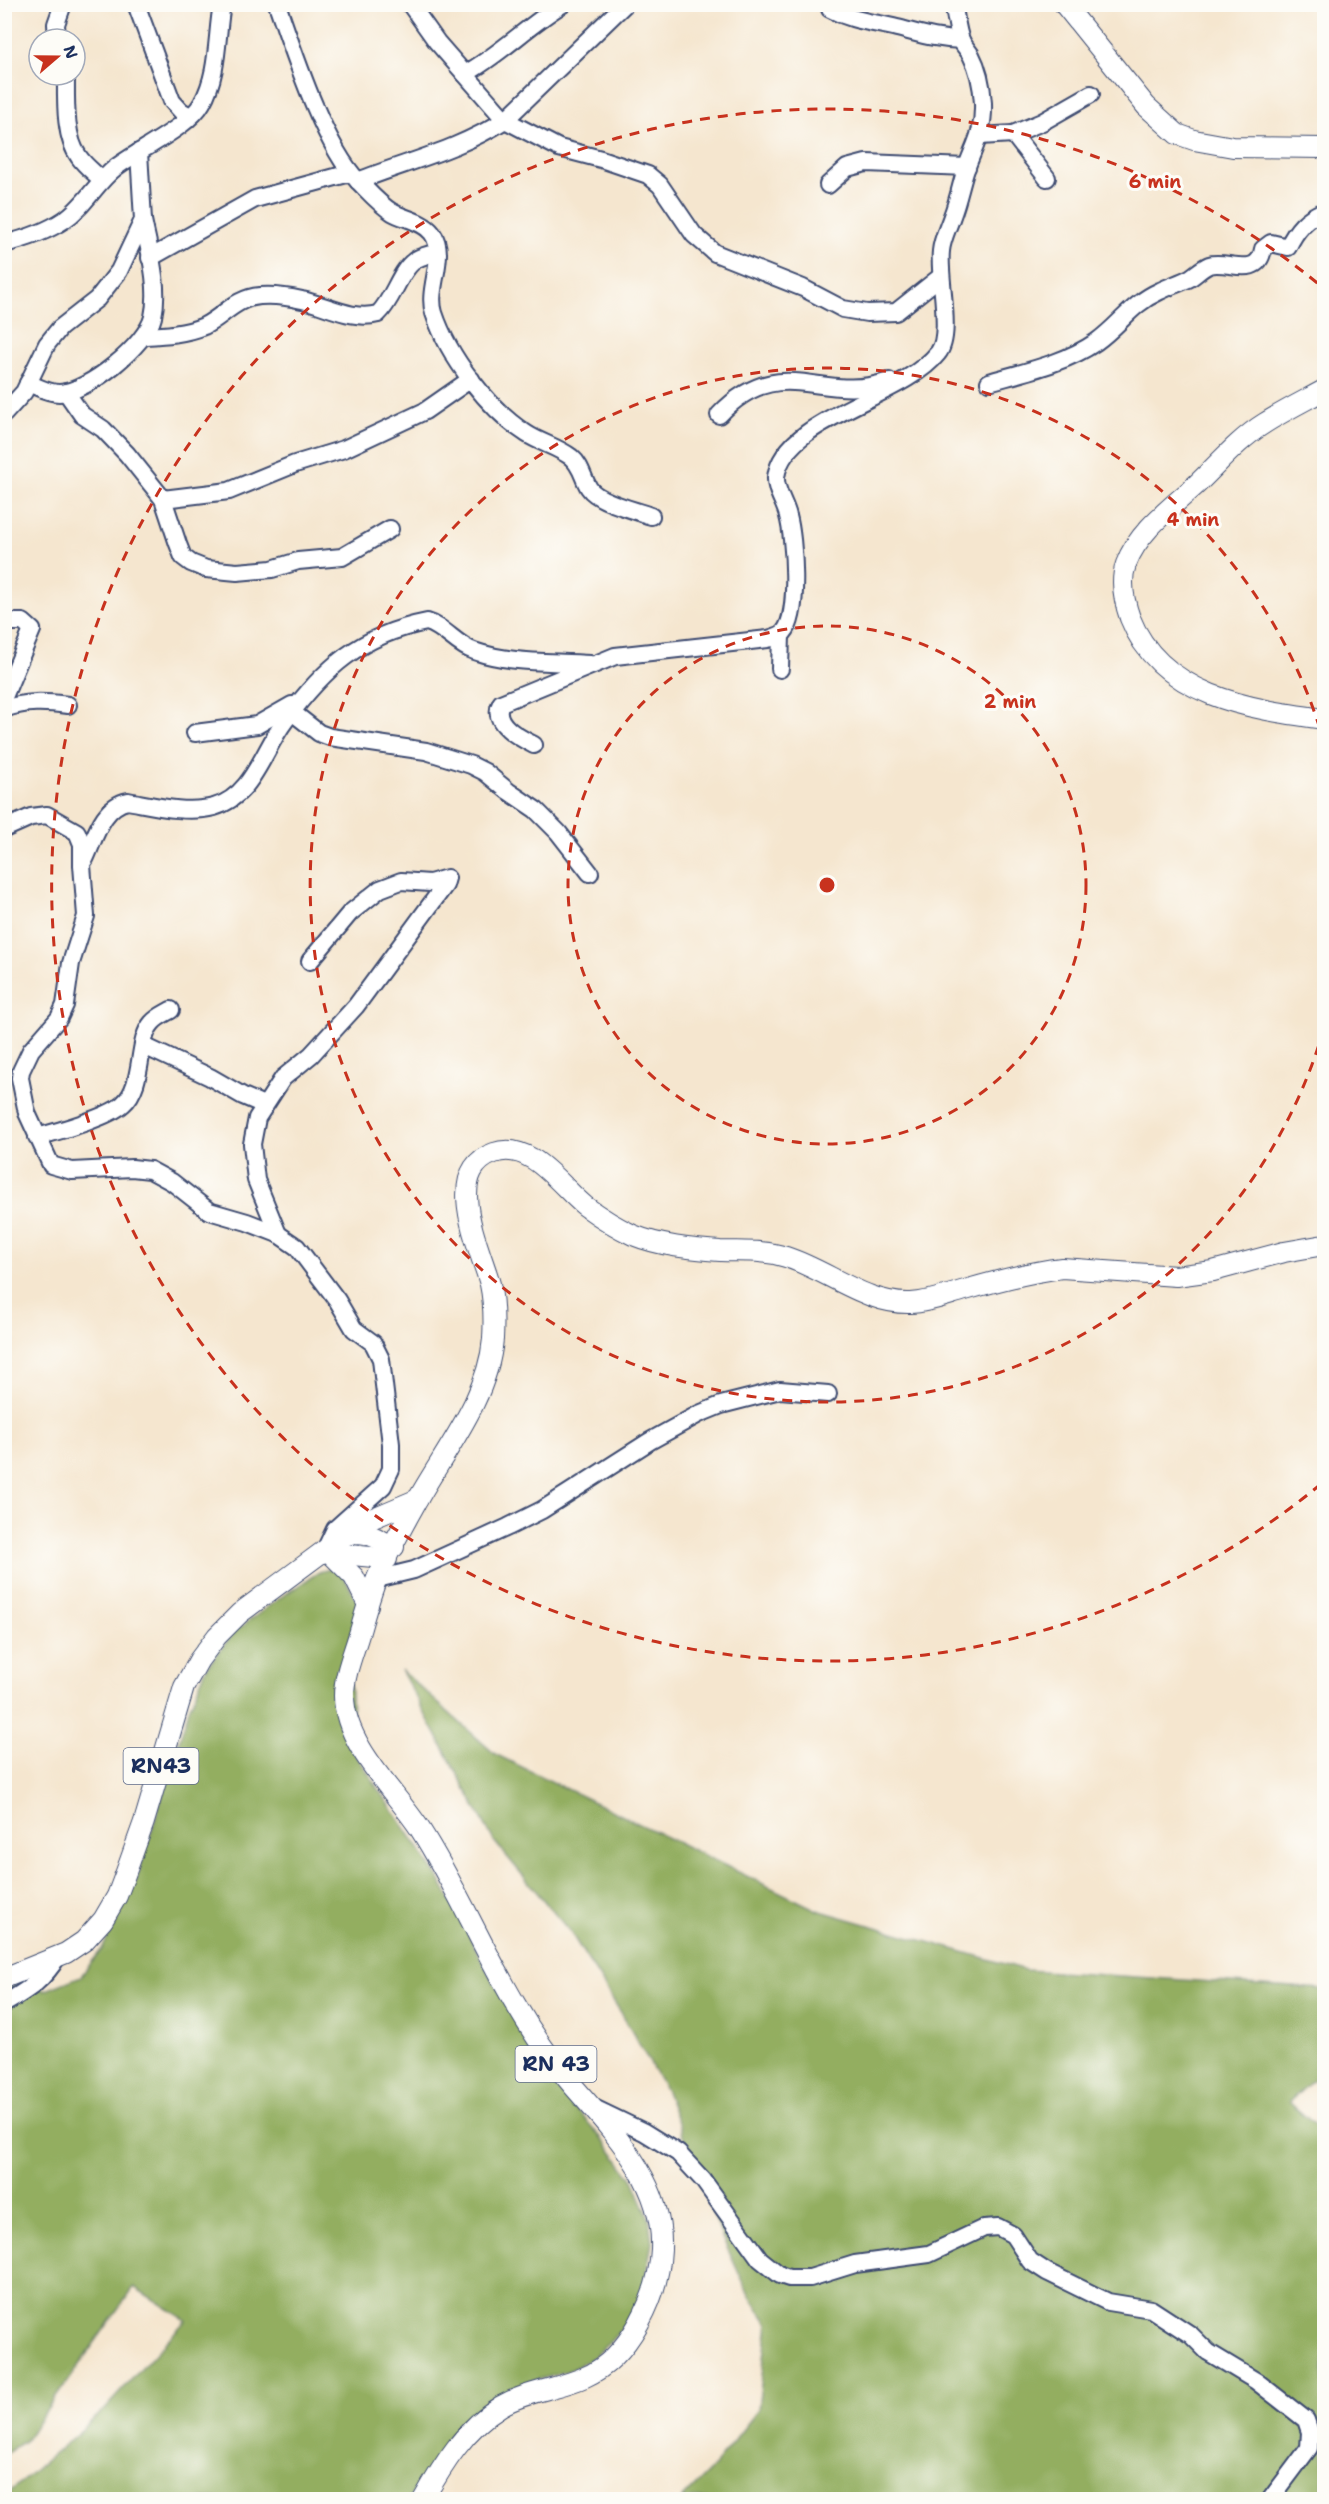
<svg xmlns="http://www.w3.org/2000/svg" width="1329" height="2504" font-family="'Shantell Sans',sans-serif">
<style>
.forest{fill:#93ae60;stroke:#576e5f;stroke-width:1.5}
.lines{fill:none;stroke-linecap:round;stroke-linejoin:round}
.minor-casing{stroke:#3c4a6f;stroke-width:20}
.major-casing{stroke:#3c4a6f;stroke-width:22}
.minor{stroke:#fff;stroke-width:16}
.major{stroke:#fff;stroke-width:20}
.ring{fill:none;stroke:#c8321e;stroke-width:3;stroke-dasharray:10 8}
.labels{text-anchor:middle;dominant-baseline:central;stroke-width:6;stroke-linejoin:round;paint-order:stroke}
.shield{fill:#fdfcf7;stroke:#5f6c8c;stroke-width:1.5}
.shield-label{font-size:21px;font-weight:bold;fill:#1b2f5e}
.centre{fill:#c8321e;stroke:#fdfcf7;stroke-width:3}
.ring-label{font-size:18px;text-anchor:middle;font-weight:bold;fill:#c8321e;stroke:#fdfcf7;stroke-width:6;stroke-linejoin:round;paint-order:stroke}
</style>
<rect width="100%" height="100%" fill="#fdfcf7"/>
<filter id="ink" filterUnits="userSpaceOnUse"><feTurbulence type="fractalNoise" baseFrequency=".0167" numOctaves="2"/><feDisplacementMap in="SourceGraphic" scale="12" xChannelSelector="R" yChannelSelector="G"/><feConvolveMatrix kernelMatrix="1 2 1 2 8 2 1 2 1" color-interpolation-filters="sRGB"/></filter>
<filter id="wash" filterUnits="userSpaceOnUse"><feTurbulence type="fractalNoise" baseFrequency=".008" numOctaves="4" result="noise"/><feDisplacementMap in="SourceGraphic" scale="24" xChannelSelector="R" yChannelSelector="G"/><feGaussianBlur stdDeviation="1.35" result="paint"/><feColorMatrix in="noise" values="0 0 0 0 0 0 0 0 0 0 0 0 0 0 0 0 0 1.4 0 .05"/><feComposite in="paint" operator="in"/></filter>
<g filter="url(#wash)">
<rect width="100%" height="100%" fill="#f5e6cf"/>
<!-- forest -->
<g class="forest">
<polygon points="330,1569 339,1569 358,1601 358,1615 348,1645 354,1752 438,1877 494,1983 557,2087 605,2142 633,2180 649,2218 652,2243 642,2295 627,2323 609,2343 588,2361 568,2371 510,2388 481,2406 456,2429 409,2499 5,2499 5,2496 101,2413 186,2320 134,2287 25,2441 5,2454 5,1990 38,1976 44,1991 81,1976 102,1949 135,1885 189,1709 206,1669 234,1632 281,1597 319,1572"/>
<polygon points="401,1670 495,1754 817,1910 1026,1970 1324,1989 1324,2070 1289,2102 1324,2133 1324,2499 682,2499 710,2471 758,2410 768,2323 749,2295 722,2237 666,2091 620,2011 571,1933 494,1841"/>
</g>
</g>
<g filter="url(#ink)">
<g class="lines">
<!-- minor casing -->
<g class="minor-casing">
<g id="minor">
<polyline points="136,4 172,101 181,111 190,116"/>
<path d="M277 4C294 53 324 146 358 181 369 192 379 204 392 212 404 219 423 221 432 233 448 255 426 288 434 313 448 356 489 410 527 434 541 443 558 447 571 457 582 466 582 477 589 488 598 502 635 510 651 516"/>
<polyline points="410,4 437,42 505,120 625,4"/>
<path d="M829 4 830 9C852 21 873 22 897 28 921 34 935 39 961 40"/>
<polyline points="57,39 56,24 63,4"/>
<path d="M465 74C500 55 528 25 563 4"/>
<path d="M66 75C66 98 64 137 79 157 85 166 95 173 102 180"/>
<polyline points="1013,134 1047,178"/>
<polyline points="980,136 1013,134 1042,122 1091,94"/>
<path d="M358 181C411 160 456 151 505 120L559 148 601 159 648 175 660 185 694 235 715 253 803 288 843 309 867 313 896 312 940 277"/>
<polyline points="828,185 847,168 866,163 967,167"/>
<path d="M4 244C25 239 46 232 64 220 84 207 96 183 115 168 138 150 189 127 202 103 219 73 216 37 222 4"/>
<polyline points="150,258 255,199 350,173"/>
<path d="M145 336C165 335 185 334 204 326 224 316 235 298 260 296 273 295 289 297 302 300 327 305 352 321 378 314 393 300 399 272 414 261 420 256 429 255 437 252"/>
<path d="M989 382C1024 372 1066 363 1096 342 1121 324 1131 304 1160 291 1170 286 1180 283 1190 278 1196 274 1202 268 1209 265 1227 259 1258 280 1263 249L1271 243 1288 247C1296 230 1306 218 1324 211"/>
<path d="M28 383C38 387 48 393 59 393 87 393 147 344 153 317 160 286 149 250 143 220"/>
<polyline points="66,392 82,415 103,429 127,454 163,499 178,544 183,557 191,563 206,569 237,572 272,569 298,561 342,557 390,529"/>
<polyline points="4,414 24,392 47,344 60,328 97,299 119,271 143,220 139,152"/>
<path d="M719 415C780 350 822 405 889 381"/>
<polyline points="163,499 229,491 295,464 344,449 425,411 471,379"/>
<polyline points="4,622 23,622 32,630 4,697"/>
<polyline points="780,669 781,635"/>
<path d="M4 709C26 701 45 702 68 705"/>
<polyline points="292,712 319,733 330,737 426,751 471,765 485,772 508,791 536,810 558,832 590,873"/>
<polyline points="195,733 257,725 292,705"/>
<path d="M534 745C520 738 490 723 501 703L615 656 768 639C774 637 780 636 784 632 800 614 794 538 788 516 785 503 775 490 776 477 784 417 903 398 938 353 953 335 938 278 941 251 942 239 948 228 952 216 958 201 961 184 966 169 975 144 984 132 983 103 982 87 979 70 971 55 968 50 963 45 961 40 957 30 956 16 953 4"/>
<polyline points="4,829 31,817 47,815 77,832 82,844 82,865 86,916 71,963 65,1005 59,1018 31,1050 21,1071 20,1078 27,1113 51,1165 72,1171 132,1168 150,1170 172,1182 209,1211 247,1222 278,1234 297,1247 337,1300 354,1329 373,1343 381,1359 382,1368 391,1444 391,1469 383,1486 335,1529 325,1550"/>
<path d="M85 859C95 838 102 806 128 801 156 806 187 814 214 807 253 796 263 750 285 721 324 668 360 635 427 622 445 627 456 645 474 651 511 664 551 661 590 664"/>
<polyline points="144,1046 210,1077 243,1096 264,1105"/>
<path d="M37 1137C58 1131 108 1118 123 1104 145 1085 136 1041 152 1023 157 1017 164 1014 171 1010"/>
<polyline points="278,1234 256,1180 252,1144 257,1118 283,1078 311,1055 356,1006 445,885 447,878 430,883 401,881 380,889 350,913 310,961"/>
<polyline points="377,1579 414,1570 508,1527 542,1510 650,1441 699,1414 721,1405 780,1390 828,1394"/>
<path d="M4 2004C29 1989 43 1981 58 1956"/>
<polyline points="594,2108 644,2132 678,2153 703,2180 760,2259 780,2275 789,2278 810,2278 855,2264 929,2254 984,2228 998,2227 1013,2235 1030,2261 1047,2272 1108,2302 1151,2309 1191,2335 1208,2352 1256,2381 1306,2420 1310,2432 1309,2448 1270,2500"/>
</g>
</g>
<!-- major casing -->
<g class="major-casing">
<g id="major">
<polyline points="1064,4 1146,106 1177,134 1194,140 1233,147 1324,148"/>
<path d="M1324 390C1304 401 1284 411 1265 423 1239 439 1219 463 1197 484 1172 507 1138 531 1126 564 1120 581 1124 601 1130 618 1161 697 1251 709 1324 719"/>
<polyline points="348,1533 371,1519 418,1499"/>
<path d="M325 1550C334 1555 372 1556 387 1559"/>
<polyline points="330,1553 354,1577 368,1605"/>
<path d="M4 1978 66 1953 84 1941 103 1920 117 1896 126 1872 144 1822 184 1687 199 1660 217 1636 240 1613 344 1536C363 1528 377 1538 394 1547"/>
<path d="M423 2500C442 2466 466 2427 501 2406 527 2391 558 2389 585 2377 629 2358 659 2296 661 2249 664 2184 614 2133 574 2087 552 2062 533 2034 516 2005 482 1948 456 1885 420 1829 395 1791 344 1744 344 1696 344 1674 354 1652 360 1631 365 1614 370 1595 377 1578 388 1552 404 1524 418 1499 446 1449 488 1398 493 1339 494 1321 494 1302 490 1284 481 1250 441 1172 494 1153 531 1140 560 1186 585 1206 600 1217 616 1227 633 1235 660 1246 691 1249 720 1251 743 1252 764 1250 786 1257 827 1270 867 1305 911 1303 930 1302 947 1295 965 1290 996 1281 1029 1272 1062 1268L1176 1276 1213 1271 1284 1252 1324 1245"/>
</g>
</g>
<!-- minor -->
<use href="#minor" class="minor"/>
<!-- major -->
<use href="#major" class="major"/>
</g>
</g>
<!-- distance rings -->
<g class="ring">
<circle cx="827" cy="885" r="259"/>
<path d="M1324 1028A517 517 0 1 1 1324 742"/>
<path d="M1321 1484A776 776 0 1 1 1321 286"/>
</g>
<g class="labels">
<!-- shield labels -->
<g class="shield">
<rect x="123.5" y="1748" width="75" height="36" rx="4.5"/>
<rect x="515.5" y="2046" width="81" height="36" rx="4.5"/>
</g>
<g class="shield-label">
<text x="161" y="1766">RN43</text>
<text x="556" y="2064">RN 43</text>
</g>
</g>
<circle cx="827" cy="885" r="9" class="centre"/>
<g class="ring-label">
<text x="1155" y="188">6 min</text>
<text x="1193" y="526">4 min</text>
<text x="1010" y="708">2 min</text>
</g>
<!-- margin -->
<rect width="1329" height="2504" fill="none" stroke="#fdfcf7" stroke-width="24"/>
<!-- north arrow -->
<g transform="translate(57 57) rotate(70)"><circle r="28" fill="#fdfcf7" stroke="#a3aaba" stroke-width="1.5"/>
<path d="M0-4.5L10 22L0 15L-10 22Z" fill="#c8321e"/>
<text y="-9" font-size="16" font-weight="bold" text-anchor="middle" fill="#1b2f5e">N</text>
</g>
</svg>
